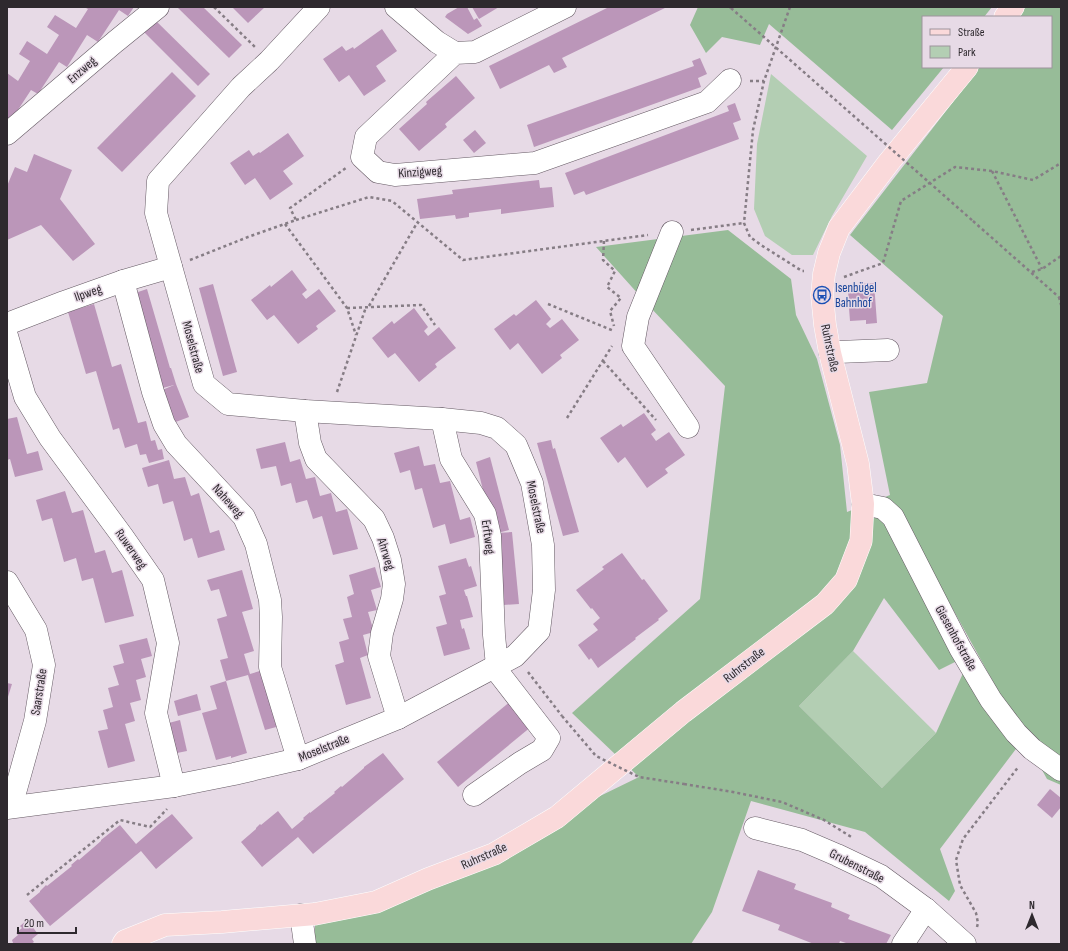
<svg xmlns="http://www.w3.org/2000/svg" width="1068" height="951" font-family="'Sofia Sans Condensed',sans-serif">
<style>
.green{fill:#b3ceb3}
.forest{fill:#97bc98}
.building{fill:#bb96b9}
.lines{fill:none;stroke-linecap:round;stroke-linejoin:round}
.minor-casing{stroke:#655a64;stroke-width:23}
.major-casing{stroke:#fff;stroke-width:23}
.path{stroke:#867d85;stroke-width:2.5;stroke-dasharray:3 3;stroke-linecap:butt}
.minor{stroke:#fff;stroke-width:22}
.major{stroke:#fad9da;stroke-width:22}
.path-bridge{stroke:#867d85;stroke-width:2.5;stroke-dasharray:3 3;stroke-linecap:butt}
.labels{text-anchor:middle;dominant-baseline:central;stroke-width:3;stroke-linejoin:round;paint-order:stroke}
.street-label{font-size:13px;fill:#2e292e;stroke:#e7dae6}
.transit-label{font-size:13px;fill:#164399;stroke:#e7dae6;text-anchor:start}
</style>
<rect width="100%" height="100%" fill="#e7dae6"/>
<!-- green -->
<g class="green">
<polygon points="771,74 867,156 832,216 813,255 792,255 765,236 754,209 757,144"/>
<polygon points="853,651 936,733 882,788 799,706"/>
</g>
<!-- forest -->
<g class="forest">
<polygon points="698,7 992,7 984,17 923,17 923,67 944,67 892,130 769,24 760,45 722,37 706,53 690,25"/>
<polygon points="1026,7 1061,7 1061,785 1047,779 899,512 971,654 939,670 884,598 853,651 799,706 882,788 936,733 964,671 1019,745 940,849 955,891 949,901 865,832 751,801 712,912 691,944 315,944 315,914 376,902 557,817 639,777 572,713 700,599 725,386 649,306 596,247 728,230 791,279 796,315 817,359 840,445 847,512 890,495 869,392 927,383 943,316 850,235 980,67 1051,67 1051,17 1018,17"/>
</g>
<!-- building -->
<g class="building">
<polygon points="84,7 134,7 128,16 119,10 98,42 87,35 67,67 59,62 38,94 31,90 12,119 7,121 7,96 8,94 7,94 7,73 18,81 30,61 19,54 27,41 47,54 59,35 47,27 55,15 76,28 88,9"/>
<polygon points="177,7 203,7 242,45 229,58"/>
<polygon points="232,7 265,7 248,23"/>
<polygon points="459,7 467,7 474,20 477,18 482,26 468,34 445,17 447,14"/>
<polygon points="472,7 499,7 479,19"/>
<polygon points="609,7 667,7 562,58 567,67 554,73 549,65 500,89 489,66"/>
<polygon points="153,18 210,74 198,86 140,28"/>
<polygon points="382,29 397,51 376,66 386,81 364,96 349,75 339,82 323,59 342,46 346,51 353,47 354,49"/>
<polygon points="700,58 707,74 698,78 701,87 534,147 527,125 694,66 692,61"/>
<polygon points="172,72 196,96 122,172 97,148"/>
<polygon points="456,76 475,98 445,124 447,127 419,151 399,129 427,104 426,102"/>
<polygon points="735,103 741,120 733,123 739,139 586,195 584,191 574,195 565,173 729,111 727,106"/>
<polygon points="475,130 486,143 474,153 463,140"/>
<polygon points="288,133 304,156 283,171 293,184 270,200 255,178 245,185 230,163 249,150 253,156 259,152 260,153"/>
<polygon points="34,154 72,170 60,199 95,244 73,261 41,225 7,240 7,186 15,167 27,172"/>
<polygon points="539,180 540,188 552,187 554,207 501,214 501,209 469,213 469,217 456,219 455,215 420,219 417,199 453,194 452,190"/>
<polygon points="292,270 307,290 302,294 306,299 319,289 336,311 316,326 318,329 298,344 274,315 267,320 251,300 270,285 271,287"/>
<polygon points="874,283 877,323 866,324 866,320 850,321 849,308 844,308 843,301 849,300 847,285"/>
<polygon points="213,284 237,372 223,376 199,288"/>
<polygon points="147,289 170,368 171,368 176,384 189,417 173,423 160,391 174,385 159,389 132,294"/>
<polygon points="536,300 551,319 546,324 550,328 562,319 579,340 560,355 562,358 542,374 518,343 510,350 494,329 514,314 516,316"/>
<polygon points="94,304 112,367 121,364 138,423 146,421 151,441 155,440 158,450 162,449 164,459 149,463 146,454 140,455 137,444 125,448 119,428 113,430 96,371 86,374 68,312"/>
<polygon points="414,308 428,327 424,331 428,336 439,327 456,348 435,364 437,367 419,382 395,353 388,358 372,338 392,321 394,324"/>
<polygon points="644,413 656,430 651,434 656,441 669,432 685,455 665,469 668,473 647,488 625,457 618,463 600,438 621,424 623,427"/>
<polygon points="17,417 27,454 38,451 43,470 15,477 10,459 7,460 7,419"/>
<polygon points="551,440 553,449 555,448 579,532 563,536 537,443"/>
<polygon points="285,442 290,462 300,459 306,479 315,477 320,496 331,493 336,512 347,509 358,549 333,555 322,516 313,519 307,500 296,503 291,483 281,486 276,466 261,469 256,449"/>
<polygon points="419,446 424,466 435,464 440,483 450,481 460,520 470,517 475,537 450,544 445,524 433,528 422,488 415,490 410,470 400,473 394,453"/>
<polygon points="490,457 509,530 494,534 476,462"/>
<polygon points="169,460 174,479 185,477 191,496 199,493 210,533 219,530 225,550 198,558 192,538 184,541 173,501 163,504 158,484 148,487 142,468"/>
<polygon points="65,491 72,513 83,510 95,553 105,550 112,573 122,570 134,616 105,623 93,578 82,581 76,558 64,562 52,518 42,521 36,500"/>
<polygon points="512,532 519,604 503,605 496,533"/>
<polygon points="622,553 642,580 644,579 668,611 658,619 659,620 635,638 636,639 598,668 591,658 589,660 578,645 598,630 593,624 600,618 592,608 591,609 576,590 604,569 602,567"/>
<polygon points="466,558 469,567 471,566 477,586 464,590 466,596 467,596 473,617 460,620 462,629 464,628 470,649 444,656 436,627 447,624 439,596 446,594 438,566"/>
<polygon points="375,567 381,587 371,590 377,610 368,612 374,632 363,635 368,655 360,658 371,698 346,705 335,665 344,662 339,642 349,639 343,619 352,617 347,597 354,594 349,575"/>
<polygon points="242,570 253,609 242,612 254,651 244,654 250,674 263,670 280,726 265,730 248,675 226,681 247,753 231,758 231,756 216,760 202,713 217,709 210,686 226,681 220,660 228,658 217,619 227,616 219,589 211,591 207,580"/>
<polygon points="147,638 152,656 141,659 146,677 136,680 141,700 130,703 135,721 125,724 135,761 108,768 98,731 108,729 103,710 113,707 108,688 119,685 113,666 124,663 119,645"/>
<polygon points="7,683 12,684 7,700"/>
<polygon points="197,694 201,710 178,716 174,701"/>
<polygon points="511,701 532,726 458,787 437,762"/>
<polygon points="180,720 187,751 172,754 165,724"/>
<polygon points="383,753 404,779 313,854 298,837 262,867 241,842 256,829 256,828 260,824 261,825 278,811 292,829 304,819 303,818 310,812 310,813 335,793 334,792 341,786 342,787 364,768 364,767"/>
<polygon points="1050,789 1061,798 1061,807 1052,818 1037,805"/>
<polygon points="172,814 193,838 156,869 141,851 50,926 29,901 40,892 40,891 46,885 47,886 72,866 71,865 78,859 79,860 101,841 101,840 120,825 136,844 159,824"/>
<polygon points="758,870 796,884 794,889 832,903 831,907 850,915 848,919 891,935 886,944 849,944 840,941 839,944 814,944 778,930 780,925 742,911"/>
<polygon points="27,920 38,934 32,939 34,942 31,944 11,944 13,943 12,940 18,935 16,933 22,928 20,926"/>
</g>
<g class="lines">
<!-- minor casing -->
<g class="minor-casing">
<g id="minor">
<polyline points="396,7 437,42 455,53"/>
<polyline points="565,7 475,52 455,53 366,137 362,157 378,172 395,175 535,163 707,102 730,80"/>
<polyline points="7,134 115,42 158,7"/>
<polyline points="672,232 638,317 633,346 688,427"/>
<polyline points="123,281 153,392 164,424 176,444 244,517 256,544 270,600 271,617 270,667 298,759"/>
<polyline points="7,324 64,302 123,281 171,267"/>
<polyline points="7,336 25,397 50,438 123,537 153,580 168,643 156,713 174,786"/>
<polyline points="830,353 838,352 888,350"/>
<polyline points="305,411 310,443 316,459 374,519 383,538 390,560 394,584 392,599 382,633 379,656 398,718"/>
<polyline points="442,419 451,459 485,514 490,536 494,635 497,666"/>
<polyline points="863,504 883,508 893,517 960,648 991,700 1016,733 1032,749 1061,770"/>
<polyline points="7,582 36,630 44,665 35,721 11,807"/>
<polyline points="474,795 520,763 542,750 549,738 494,667"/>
<polyline points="7,808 174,786 234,774 298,759 398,718 515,656 539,631 544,590 543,545 532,483 516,445 497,428 481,423 442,419 305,411 228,404 204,384 156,213 158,181 241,87 269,61 319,7"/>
<polyline points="755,828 802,840 837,855 881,876 926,909 965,944"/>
<polyline points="301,915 305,944"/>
<polyline points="903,944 926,909"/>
</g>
</g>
<!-- major casing -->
<g class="major-casing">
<g id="major">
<polyline points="1005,17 1013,7"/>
<polyline points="123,944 125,941 165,925 222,922 315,914 376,902 428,879 494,854 557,817 683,712 825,604 846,580 861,541 863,504 858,464 830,353 825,325 822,295 824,274 829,253 839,228 889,162 967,67"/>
</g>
</g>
<!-- path -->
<g class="path">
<polyline points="214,7 255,47"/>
<polyline points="730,7 731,8"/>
<polyline points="790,7 764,81 753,130 744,223 750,237 761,245 802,271 804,271"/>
<polyline points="750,81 764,81"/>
<polyline points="992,171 1042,269"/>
<polyline points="296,220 369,197 392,201 463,260 648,235"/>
<polyline points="973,221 1061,299"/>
<polyline points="285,224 347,308 356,335"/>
<polyline points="691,230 744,223"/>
<polyline points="604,241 603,260 615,271 607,287 621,298 610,311 614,326"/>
<polyline points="190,260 248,237 296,220 290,208 346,168"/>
<polyline points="1032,272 1042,269 1061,256"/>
<polyline points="844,277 883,263 901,201 955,167 992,171 1033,180 1061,163"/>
<polyline points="1059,297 1061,305"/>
<polyline points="548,304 614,331"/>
<polyline points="369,306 417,223"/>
<polyline points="347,308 421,305 435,325"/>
<polyline points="603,361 656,420"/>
<polyline points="337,392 366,307"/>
<polyline points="567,418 612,346"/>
<polyline points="528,672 562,716"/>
<polyline points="684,784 733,792 782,802 824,820 853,838"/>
<polyline points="27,895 120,820 150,827 167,809"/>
<polyline points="977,927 978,923 976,913 960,885 956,860 963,839 1019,766"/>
</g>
<!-- minor -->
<use href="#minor" class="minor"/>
<!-- major -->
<use href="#major" class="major"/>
<!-- path-bridge -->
<g class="path-bridge">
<polyline points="731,8 973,221"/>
<polyline points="562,716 596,756 639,777 684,784"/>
</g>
</g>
<!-- icons -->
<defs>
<g id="bus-ring" transform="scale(0.9)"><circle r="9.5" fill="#e7dae6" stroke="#1a4fb4" stroke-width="1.5"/><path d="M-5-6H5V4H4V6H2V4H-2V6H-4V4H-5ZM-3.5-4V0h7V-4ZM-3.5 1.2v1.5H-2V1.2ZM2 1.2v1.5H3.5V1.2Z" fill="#1a4fb4"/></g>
</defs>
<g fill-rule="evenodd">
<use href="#bus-ring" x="822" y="295"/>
</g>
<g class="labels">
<!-- street labels -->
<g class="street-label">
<text transform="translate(82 70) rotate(-41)">Enzweg</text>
<text transform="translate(420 172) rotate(-4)">Kinzigweg</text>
<text transform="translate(88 293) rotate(-19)">Ilpweg</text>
<text transform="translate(193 347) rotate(75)">Moselstraße</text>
<text transform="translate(830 348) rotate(78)">Ruhrstraße</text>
<text transform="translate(228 501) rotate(48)">Naheweg</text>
<text transform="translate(536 507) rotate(78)">Moselstraße</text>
<text transform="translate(488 537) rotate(82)">Erftweg</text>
<text transform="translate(131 549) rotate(55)">Ruwerweg</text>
<text transform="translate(386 554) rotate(73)">Ahrweg</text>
<text transform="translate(956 638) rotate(61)">Giesenhofstraße</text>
<text transform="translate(744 665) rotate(-38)">Ruhrstraße</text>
<text transform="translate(39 692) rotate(-81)">Saarstraße</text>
<text transform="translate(324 748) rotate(-22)">Moselstraße</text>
<text transform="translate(484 856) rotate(-24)">Ruhrstraße</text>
<text transform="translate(857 866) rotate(27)">Grubenstraße</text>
</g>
<!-- transit labels -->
<g class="transit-label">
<text x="835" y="288">Isenbügel<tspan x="835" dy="15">Bahnhof</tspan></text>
</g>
</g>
<!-- border -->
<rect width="1068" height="951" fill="none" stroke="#2e292e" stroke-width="16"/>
<!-- legend -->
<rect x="922" y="16" width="130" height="52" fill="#e7dae6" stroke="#9d939c"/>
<rect x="930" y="29" width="20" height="6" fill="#fad9da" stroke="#9d939c"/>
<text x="958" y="36" font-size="12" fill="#2e292e">Straße</text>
<rect x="930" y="46" width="20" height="12" fill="#b3ceb3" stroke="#9d939c"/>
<text x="958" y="56" font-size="12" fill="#2e292e">Park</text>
<!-- north arrow -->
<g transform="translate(1032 915)" stroke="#e7dae6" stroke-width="3" paint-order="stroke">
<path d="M0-3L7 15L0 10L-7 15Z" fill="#2e292e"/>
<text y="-6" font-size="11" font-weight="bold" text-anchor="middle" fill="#2e292e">N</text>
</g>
<!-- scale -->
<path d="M18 927v6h58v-6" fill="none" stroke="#2e292e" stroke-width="2"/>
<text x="24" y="927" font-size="12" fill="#2e292e" stroke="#e7dae6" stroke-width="3" paint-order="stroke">20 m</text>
</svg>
